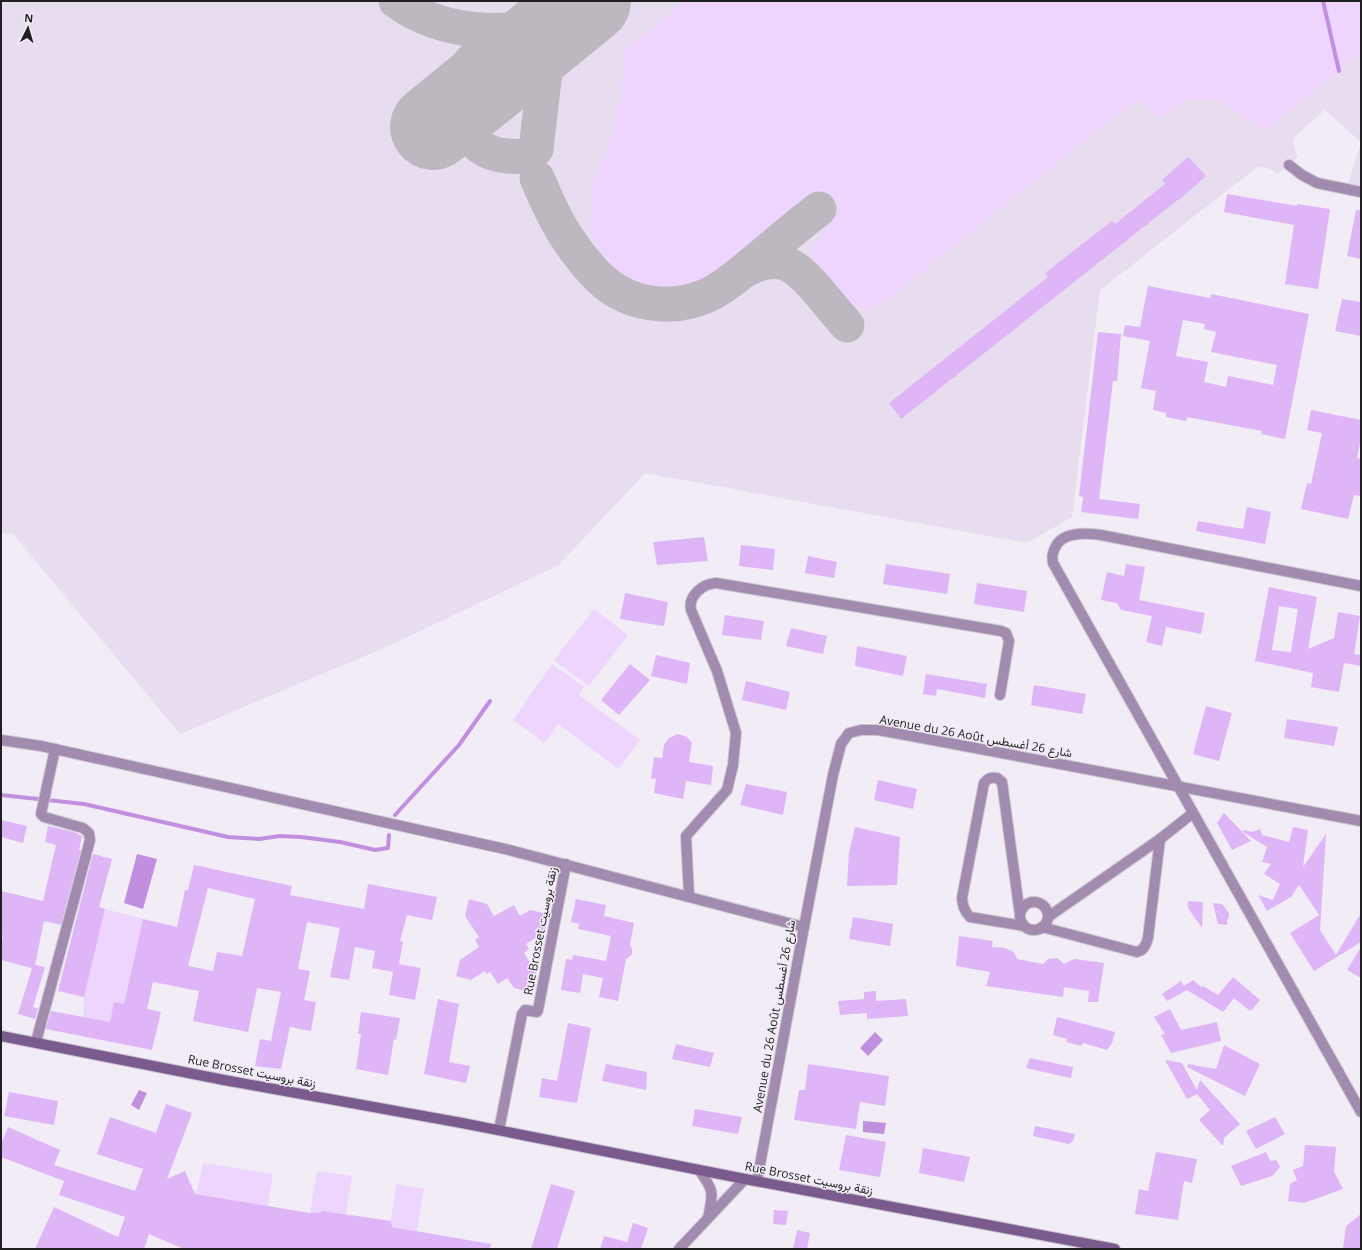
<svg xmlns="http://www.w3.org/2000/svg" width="1362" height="1250" font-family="'Open Sans',Vazirmatn,sans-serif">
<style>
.built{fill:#e8ddee}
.green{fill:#eed5fe}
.water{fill:#c18fdf}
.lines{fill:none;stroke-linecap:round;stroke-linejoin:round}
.stream{stroke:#c18fdf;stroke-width:4}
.taxiway{stroke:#bdb8c0;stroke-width:35}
.runway{stroke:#bdb8c0;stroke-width:86}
.building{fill:#deb5f7;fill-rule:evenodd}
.minor-casing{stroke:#ccc7d0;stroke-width:12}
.tertiary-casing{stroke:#ccc7d0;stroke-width:12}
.secondary-casing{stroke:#ccc7d0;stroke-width:12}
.minor{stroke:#a18bae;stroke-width:10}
.tertiary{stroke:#a18bae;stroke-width:10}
.secondary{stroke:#7b5b8d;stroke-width:10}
.labels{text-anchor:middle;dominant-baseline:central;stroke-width:3;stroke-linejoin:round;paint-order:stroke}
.street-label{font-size:12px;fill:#211f22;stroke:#f2ecf6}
</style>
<rect width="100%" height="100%" fill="#f2ecf6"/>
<!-- built -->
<polygon class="built" points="1,1 1361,1 1361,186 1348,183 1361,142 1325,110 1295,136 1293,144 1298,158 1289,165 1277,174 1268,168 1262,167 1256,168 1100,290 1072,517 1027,543 645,473 559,565 393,644 180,734 13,534 1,533"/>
<!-- green -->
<g class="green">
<polygon points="685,1 1361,1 1361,53 1265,131 1219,100 1186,100 1158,118 1137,99 889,299 867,310 842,301 818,276 811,251 828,222 812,198 728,267 688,289 649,293 610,272 590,233 593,182 606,156 622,91 624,51"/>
<polygon points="594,609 628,635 589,686 554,660"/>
<polygon points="552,664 584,687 579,695 640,740 619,769 558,724 545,743 513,720"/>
<polygon points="105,909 143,919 124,1004 110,1022 83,1017 84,997"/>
<polygon points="203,1163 273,1174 268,1206 196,1194"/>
<polygon points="317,1171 352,1176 346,1214 323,1211 318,1213 310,1213"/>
<polygon points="396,1184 424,1189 417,1231 392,1227 391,1221"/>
</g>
<!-- water -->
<g class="water">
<polygon points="137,854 157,859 143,909 124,903"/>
<polygon points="875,1032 883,1040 868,1056 860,1048"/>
<polygon points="139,1090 147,1093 139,1110 131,1105"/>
<polygon points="863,1121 886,1123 884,1134 863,1132"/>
</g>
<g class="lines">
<!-- stream -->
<g class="stream">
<polyline points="1323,1 1339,71"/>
<polyline points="1,795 84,804 228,837 259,839 280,836 301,837 340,842 375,850 388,848 389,835"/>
<polyline points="395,815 459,745 490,701"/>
</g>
<!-- taxiway -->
<g class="taxiway">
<path d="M396 1C432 27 479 35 522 28"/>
<path d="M533 45C522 44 509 41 497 45 472 53 449 81 456 108 457 114 461 119 464 124 474 145 484 154 508 156 519 157 528 157 536 149L546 63 550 49 557 34 589 1"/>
<path d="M537 178C543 192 549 206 556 219 566 238 587 268 604 282 633 307 678 311 712 293 729 284 743 271 758 259 778 242 798 225 819 209"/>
<path d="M745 270C780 252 795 264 819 292 828 303 837 314 847 325"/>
</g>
<!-- runway -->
<polyline class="runway" points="433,127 588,1"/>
</g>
<!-- building -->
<g class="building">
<polygon points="1188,157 1206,176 1179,200 1179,199 901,419 889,403 1048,277 1045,273 1112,221 1115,224 1165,184 1162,180"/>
<polygon points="1227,194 1297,206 1297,204 1330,209 1318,289 1285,284 1294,225 1224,212"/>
<polygon points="1356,210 1361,210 1361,259 1347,256"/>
<path d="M1148 286 1210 298 1211 294 1309 314 1285 439 1261 434 1262 431 1187 417 1186 421 1166 417V413L1153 410 1156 391 1141 388 1150 341 1123 336 1125 325 1140 327ZM1183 320 1205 324 1204 329 1216 332 1211 352 1277 365 1273 385 1228 376 1226 387 1204 382 1208 362 1176 356Z"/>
<polygon points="1342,299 1361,302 1361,336 1335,331"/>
<polygon points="1098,332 1121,334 1117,381 1113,381 1099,499 1140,504 1138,519 1081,512 1083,497 1079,496"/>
<polygon points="1311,410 1361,420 1361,438 1357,458 1361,459 1361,496 1354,495 1348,519 1301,509 1307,483 1311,484 1322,433 1307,430"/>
<polygon points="1247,507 1271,512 1265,544 1196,531 1198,521 1243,529"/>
<polygon points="704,537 708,561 657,565 653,542"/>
<polygon points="741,545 775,549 773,570 739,566"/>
<polygon points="808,556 837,562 834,578 805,573"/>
<polygon points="886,564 950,574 947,594 883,584"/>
<polygon points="1126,564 1145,567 1139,600 1205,613 1201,634 1166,627 1162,646 1146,642 1152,616 1121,610 1117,603 1101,600 1107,572 1124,576"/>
<polygon points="977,583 1027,591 1024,612 974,604"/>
<path d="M1269 587 1317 597 1308 649 1334 638 1338 612 1360 616 1354 654 1361 655V666L1344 663 1339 692 1311 687 1313 673 1255 661ZM1279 606 1298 609 1291 652 1272 650Z"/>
<polygon points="625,593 668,602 664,626 620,619"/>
<polygon points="725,615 764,621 761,640 722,635"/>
<polygon points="791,628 827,636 823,654 786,646"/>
<polygon points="857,646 907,656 903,676 855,666"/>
<polygon points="656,655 690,663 687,684 651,676"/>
<polygon points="630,664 650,680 619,715 601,700"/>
<polygon points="926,674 987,684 985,698 937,689 936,696 923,694"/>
<polygon points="746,681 790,692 786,710 742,700"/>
<polygon points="1034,685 1086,694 1082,714 1031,705"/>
<polygon points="1206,706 1232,713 1219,761 1193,754"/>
<polygon points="1287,719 1338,727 1334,746 1284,738"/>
<polygon points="678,734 687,737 692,743 689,762 713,766 711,785 686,781 683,799 654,793 656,779 651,778 654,757 662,758 664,745 669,738"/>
<polygon points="878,780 917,789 913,809 874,800"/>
<polygon points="746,784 787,792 783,815 740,805"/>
<polygon points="1224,813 1251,841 1232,850 1217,823"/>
<polygon points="1,820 27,826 23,843 1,837"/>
<polygon points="48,826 74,832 82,836 79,850 81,850 61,925 44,921 35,965 45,967 33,1007 38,1008 35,1019 18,1014 32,968 1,960 1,946 3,936 1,935 1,891 43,901 56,845 45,842"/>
<polygon points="855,827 900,837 897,885 847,886 849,853"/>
<polygon points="1293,827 1308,830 1303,867 1326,834 1320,930 1336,955 1361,913 1361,942 1314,971 1290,933 1319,915 1299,885 1291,897 1267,911 1258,895 1273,900 1280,884 1264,874 1271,864 1262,862 1267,847 1243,832 1244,830 1252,832 1260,829 1262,835 1289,842"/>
<polygon points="93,854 112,859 99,907 105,909 84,997 58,991"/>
<path d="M194 865 292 886 290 895 364 909 368 884 437 897 432 920 407 915 400 941 403 942 399 964 421 968 415 1000 389 995 393 972 372 968 375 951 355 947 349 980 330 977 340 928 307 922 298 969 310 971 304 1000 316 1002 311 1031 290 1027 281 1069 255 1066 260 1039 271 1041 281 992 257 988 248 1032 193 1021 199 991 153 982 147 1009 161 1012 152 1050 46 1029 51 1011 110 1022 114 1002 124 1004 143 919 177 927 185 890H188ZM208 888 255 899 242 956 217 952 213 971 188 966Z"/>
<polygon points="469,899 487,904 494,916 514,905 520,916 530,910 548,914 545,932 526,944 529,949 524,953 536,972 531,992 514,988 507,978 498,984 490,972 487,974 485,971 471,980 456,976 460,960 479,947 475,940 479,937 465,916"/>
<polygon points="576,899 606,905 604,916 634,923 630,944 632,949 632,954 628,958 626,959 618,1001 599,997 603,978 583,974 580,993 561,990 566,959 572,960 573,955 606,961 611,936 578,929 579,924 571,922"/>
<polygon points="1188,901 1203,902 1202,928 1188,908"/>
<polygon points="1213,903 1222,904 1229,913 1229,917 1227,920 1227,925 1218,924"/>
<polygon points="853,917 893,924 890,946 849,939"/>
<polygon points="959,936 993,941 992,947 1005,948 1014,952 1017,959 1043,964 1048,959 1057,958 1064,964 1074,959 1104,963 1098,1002 1088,1002 1089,991 1064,987 1063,997 986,986 990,972 956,966"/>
<polygon points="1361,947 1361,978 1347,970"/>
<polygon points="1233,977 1260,1000 1252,1010 1251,1009 1250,1011 1234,998 1223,1012 1187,990 1167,1001 1162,994 1181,981 1184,986 1193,980 1201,987 1203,986 1218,995"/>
<polygon points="876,991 876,1001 906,999 908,1016 867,1019 867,1013 840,1015 838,1001 864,999 864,992"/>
<polygon points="438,999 459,1004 449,1062 470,1066 466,1083 424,1074"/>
<polygon points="1170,1009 1181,1030 1217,1022 1221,1041 1171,1053 1161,1035 1165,1034 1154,1017"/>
<polygon points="361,1012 400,1018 396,1040 394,1039 388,1075 356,1069 361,1034 358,1034"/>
<polygon points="1057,1017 1115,1032 1112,1043 1107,1050 1083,1043 1081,1046 1066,1042 1067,1039 1053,1035"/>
<polygon points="568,1023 591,1028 577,1103 539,1097 542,1078 557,1081"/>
<polygon points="676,1044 714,1053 710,1067 672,1059"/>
<polygon points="1224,1045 1260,1064 1245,1096 1187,1067 1188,1064 1216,1069"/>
<polygon points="1030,1058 1073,1067 1071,1078 1026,1068"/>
<polygon points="1165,1060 1182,1063 1197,1090 1200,1080 1240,1124 1224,1138 1223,1146 1199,1120 1210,1110 1197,1094 1187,1099"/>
<polygon points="606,1064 647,1072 646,1090 602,1081"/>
<polygon points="808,1064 889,1076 885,1106 860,1102 856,1129 794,1120 799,1090 805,1090"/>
<polygon points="9,1092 58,1101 54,1125 4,1116"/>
<polygon points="166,1104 192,1113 167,1179 185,1171 195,1194 310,1213 318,1213 323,1211 391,1221 392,1227 491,1244 490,1249 184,1249 149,1234 144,1249 35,1249 54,1207 118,1237 125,1217 59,1195 64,1181 1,1157 1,1144 8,1127 60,1150 54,1165 135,1191 143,1169 97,1154 110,1117 156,1133"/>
<polygon points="695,1109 742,1117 738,1134 692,1126"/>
<polygon points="1275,1117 1285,1134 1256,1149 1246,1131"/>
<polygon points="1035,1126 1075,1134 1073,1141 1069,1144 1033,1136"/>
<polygon points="846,1135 886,1142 880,1177 839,1170"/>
<polygon points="1305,1145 1336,1147 1334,1172 1343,1189 1304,1203 1288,1201 1290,1184 1297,1180 1293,1170 1303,1166"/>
<polygon points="923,1148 970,1157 964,1182 919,1173"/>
<polygon points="1156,1152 1197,1159 1192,1183 1184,1181 1178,1220 1135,1214 1139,1189 1148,1191"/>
<polygon points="1266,1152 1270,1161 1276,1160 1280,1167 1272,1176 1241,1186 1231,1166"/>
<polygon points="551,1184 575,1191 557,1249 531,1249"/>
<polygon points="774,1210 788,1211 786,1225 773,1224"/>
<polygon points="1361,1214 1361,1249 1343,1249 1346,1226"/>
<polygon points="633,1223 648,1228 641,1249 600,1249 604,1236 627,1242"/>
<polygon points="797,1230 810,1233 807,1249 793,1249"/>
</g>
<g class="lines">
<!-- minor casing -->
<g class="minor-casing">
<g id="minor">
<polyline points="1289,165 1302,175 1317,183 1361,192"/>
<path d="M1361 586 1101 535C1086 533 1062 531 1055 548 1052 554 1052 557 1053 563L1361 1112"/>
<path d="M689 896 686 836 727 790 733 765 736 733 717 671 691 610C688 596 702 584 716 583L1001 631 1006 633 1009 641 1000 695"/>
<circle cx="1034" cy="916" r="14"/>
<path d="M1020 915 1002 782 997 778C991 777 988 778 984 783L962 898C963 906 964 911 970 917L1024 926"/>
<polyline points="1048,917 1160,839 1193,813"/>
<path d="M1042 927 1137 952C1144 950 1146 945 1148 938L1160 839"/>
<polyline points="36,1042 90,840 89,833 83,828 44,817 41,814 55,749"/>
<polyline points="499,1130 522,1014 525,1010 537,1012 538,1010 566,864"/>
<path d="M699 1170C715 1192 713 1192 708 1218"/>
<polyline points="757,1181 804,927"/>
<polyline points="679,1249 745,1179"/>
</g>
</g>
<!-- tertiary casing -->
<g class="tertiary-casing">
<polyline id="tertiary" points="1,740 41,746 505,849 804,927 833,775 841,744 849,733 861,730 878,730 906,735 1361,821"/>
</g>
<!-- secondary casing -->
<g class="secondary-casing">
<polyline id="secondary" points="1,1036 224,1080 462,1123 745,1179 1115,1249"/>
</g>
<!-- minor -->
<use href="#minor" class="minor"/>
<!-- tertiary -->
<use href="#tertiary" class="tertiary"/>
<!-- secondary -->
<use href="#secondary" class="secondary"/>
</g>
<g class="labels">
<!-- street labels -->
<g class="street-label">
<text transform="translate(976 736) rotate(10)">Avenue du 26 Août شارع 26 أغسطس</text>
<text transform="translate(540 931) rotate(-79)">Rue Brosset زنقة بروسيت</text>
<text transform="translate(774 1016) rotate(-80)">Avenue du 26 Août شارع 26 أغسطس</text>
<text transform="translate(252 1071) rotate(11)">Rue Brosset زنقة بروسيت</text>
<text transform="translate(809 1178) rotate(11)">Rue Brosset زنقة بروسيت</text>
</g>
</g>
<!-- border -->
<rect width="1362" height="1250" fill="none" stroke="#211f22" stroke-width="4"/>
<!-- north arrow -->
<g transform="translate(28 28) rotate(5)" stroke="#f2ecf6" stroke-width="3" paint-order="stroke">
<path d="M0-3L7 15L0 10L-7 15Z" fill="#211f22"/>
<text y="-6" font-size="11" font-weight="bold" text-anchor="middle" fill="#211f22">N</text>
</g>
</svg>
